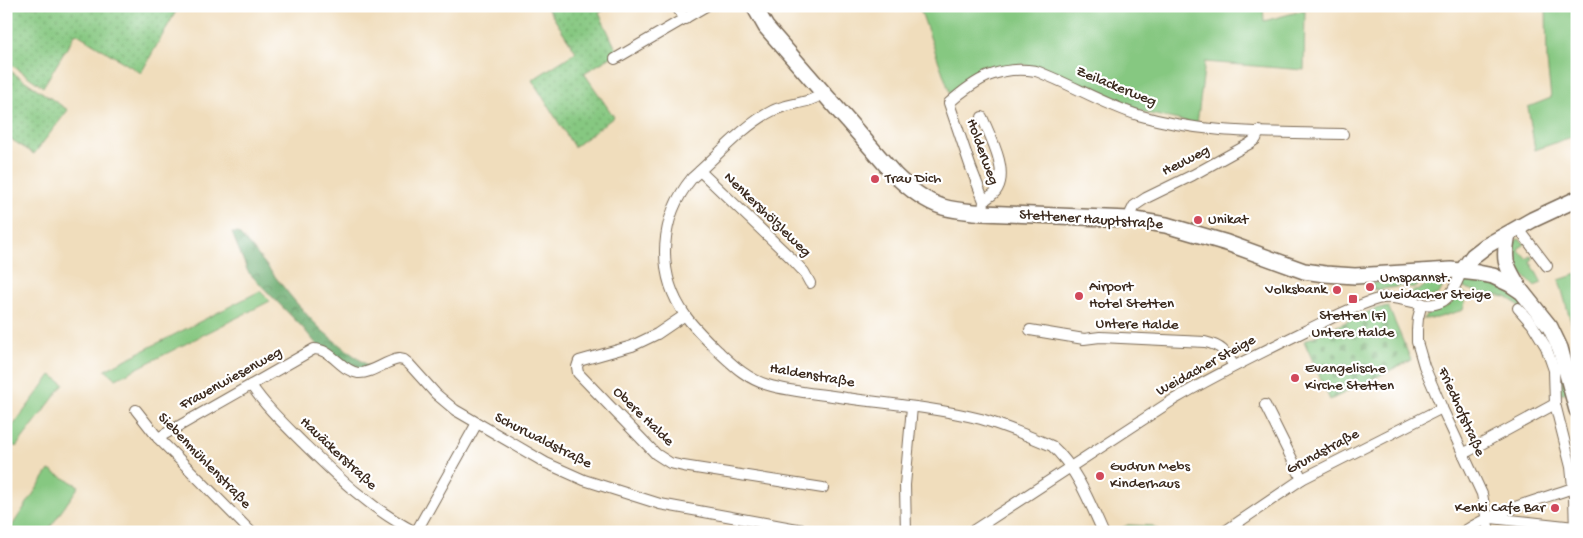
<svg xmlns="http://www.w3.org/2000/svg" width="1583" height="538" font-family="'Gochi Hand',sans-serif">
<style>
.grass{fill:#86c881;stroke:#607950}
.forest{fill:url(#forest-crowns);stroke:#546b46}
.cemetery{fill:url(#cemetery-stones);stroke:#607950}
.park{fill:url(#park-crowns);stroke:#607950}
.garden{fill:url(#garden-dots);stroke:#607950}
.lines{fill:none;stroke-linecap:round;stroke-linejoin:round}
.street-casing{stroke:#7a6955;stroke-width:12}
.secondary-casing{stroke:#7a6955;stroke-width:18}
.street{stroke:#fff;stroke-width:10}
.secondary{stroke:#fff;stroke-width:15}
.poi-dot{fill:#d1495b;stroke:#fff;stroke-width:2}
.labels{text-anchor:middle;dominant-baseline:central;stroke-width:4.5;stroke-linejoin:round;paint-order:stroke}
.street-label{font-size:15px;fill:#3b2a1e;stroke:#fff}
.poi-label{font-size:15px;fill:#3b2a1e;stroke:#fff;text-anchor:start}
</style>
<defs>
<pattern id="forest-crowns" width="20" height="18" patternUnits="userSpaceOnUse" patternTransform="scale(1.25)"><rect width="20" height="18" fill="#6cac6f"/><path d="M2 6a3 3 0 1 1 6 0M12 15a3 3 0 1 1 6 0" fill="none" stroke="#5a8c5b"/></pattern>
<pattern id="cemetery-stones" width="16" height="16" patternUnits="userSpaceOnUse" patternTransform="scale(1.25)"><rect width="16" height="16" fill="#86c881"/><path d="M2 7V4a2 2 0 0 1 4 0v3zM10 15v-3a2 2 0 0 1 4 0v3z" fill="#6fa369"/></pattern>
<pattern id="park-crowns" width="20" height="18" patternUnits="userSpaceOnUse" patternTransform="scale(1.25)"><rect width="20" height="18" fill="#86c881"/><path d="M2 6a3 3 0 1 1 6 0M12 15a3 3 0 1 1 6 0" fill="none" stroke="#6fa369"/></pattern>
<pattern id="garden-dots" width="8" height="8" patternUnits="userSpaceOnUse" patternTransform="scale(1.25)"><rect width="8" height="8" fill="#86c881"/><path d="M2 2h.1M6 6h.1" fill="none" stroke="#6fa369" stroke-width="1.8" stroke-linecap="round"/></pattern>
</defs>
<rect width="100%" height="100%" fill="#fff"/>
<filter id="ink" filterUnits="userSpaceOnUse"><feTurbulence type="fractalNoise" baseFrequency=".02" numOctaves="2"/><feDisplacementMap in="SourceGraphic" scale="10" xChannelSelector="R" yChannelSelector="G"/><feConvolveMatrix kernelMatrix="1 2 1 2 8 2 1 2 1" color-interpolation-filters="sRGB"/></filter>
<filter id="wash" filterUnits="userSpaceOnUse"><feTurbulence type="fractalNoise" baseFrequency=".0096" numOctaves="4" result="noise"/><feDisplacementMap in="SourceGraphic" scale="20" xChannelSelector="R" yChannelSelector="G"/><feGaussianBlur stdDeviation="1.12" result="paint"/><feColorMatrix in="noise" values="0 0 0 0 0 0 0 0 0 0 0 0 0 0 0 0 0 1.4 0 .05"/><feComposite in="paint" operator="in"/></filter>
<g filter="url(#wash)">
<rect width="100%" height="100%" fill="#f0ddbc"/>
<!-- grass -->
<g class="grass">
<polygon points="919,6 1263,6 1264,21 1305,10 1304,70 1205,62 1197,124 1146,113 1042,69 1020,64 988,70 972,78 951,96"/>
<polygon points="1546,6 1577,6 1577,135 1535,150 1528,107 1551,98 1547,61"/>
<polygon points="1518,239 1521,240 1525,244 1518,249 1527,259 1531,256 1533,259 1530,261 1542,283 1534,286 1523,275 1512,261 1512,244"/>
<polygon points="1577,274 1577,343 1559,280"/>
<path d="M1467 280C1499 276 1532 309 1548 333 1551 339 1552 346 1554 352 1559 365 1563 379 1568 392L1558 394 1556 370 1517 304 1506 297 1477 292 1461 286Z"/>
<polygon points="1424,281 1415,288 1402,286 1376,290 1373,289 1372,283"/>
<polygon points="1431,281 1437,281 1441,286 1443,286 1439,294 1430,297 1411,295 1410,292 1419,290"/>
<path d="M1459 290 1463 292 1467 295 1463 310 1437 318 1423 319C1430 309 1444 311 1452 302 1455 298 1457 294 1459 290Z"/>
<polygon points="260,291 270,301 116,379 105,370"/>
<polygon points="51,375 64,384 16,447 6,442 6,435"/>
<polygon points="49,470 79,486 47,532 8,532"/>
</g>
<!-- forest -->
<path class="forest" d="M232 233H238C264 259 284 291 310 318 328 338 349 352 370 367L358 371 318 346 303 328 248 272Z"/>
<!-- cemetery -->
<polygon class="cemetery" points="1388,306 1411,360 1330,400 1304,341 1375,309"/>
<!-- park -->
<polygon class="park" points="1128,525 1153,526 1161,532 1113,532"/>
<!-- garden -->
<g class="garden">
<polygon points="6,6 179,6 141,73 76,33 43,87 6,61"/>
<polygon points="546,6 610,6 599,13 618,53 584,73 614,117 574,147 532,80 576,52"/>
<polygon points="6,68 68,110 34,154 6,136"/>
</g>
</g>
<g filter="url(#ink)">
<g class="lines">
<!-- street casing -->
<g class="street-casing">
<g id="street">
<polyline points="676,6 685,19"/>
<polyline points="615,59 706,6"/>
<path d="M823 93C808 105 789 102 772 111 744 125 716 157 692 178 660 217 655 272 685 315 694 328 707 340 718 351 733 365 747 379 768 385 791 392 822 394 846 398 891 404 937 408 981 419 1005 426 1029 436 1052 446 1076 467 1090 503 1103 532"/>
<path d="M982 117C990 136 1010 172 996 191 993 195 987 198 984 201"/>
<polyline points="700,171 792,259 804,272 810,283"/>
<path d="M983 213 984 201 971 168 949 103C976 79 999 65 1036 71 1071 84 1103 104 1138 115 1204 135 1275 132 1343 134"/>
<polyline points="1129,219 1131,212 1134,206 1146,198 1193,175 1249,144 1256,139 1259,131"/>
<polyline points="1518,228 1547,266"/>
<polyline points="1422,303 1418,318 1417,330 1417,342 1420,352 1424,366 1442,408 1482,494 1489,532"/>
<polyline points="1518,308 1532,324 1546,347 1554,370 1555,404 1571,467 1574,497 1575,532"/>
<polyline points="685,315 657,334 632,346 579,361 577,367 578,373 656,454 670,463 683,466 823,488"/>
<path d="M1030 330 1084 339 1100 337 1205 342C1222 346 1225 351 1234 366"/>
<path d="M251 385C265 406 284 424 302 442 340 479 368 507 415 532"/>
<polyline points="1265,405 1302,479"/>
<polyline points="136,410 158,438 177,457 251,532"/>
<path d="M158 438 314 349C332 349 341 371 358 373 372 374 385 361 399 359L404 360 409 364 436 394 455 410 546 463 584 480 660 504 814 532"/>
<polyline points="1463,454 1555,404"/>
<polyline points="1491,518 1575,527"/>
<polyline points="416,532 477,423"/>
<polyline points="906,532 905,485 912,407"/>
<path d="M971 532 1173 400C1215 375 1260 353 1305 331 1328 320 1353 306 1378 299 1399 293 1423 311 1441 302 1452 297 1457 281 1462 271"/>
<polyline points="1224,532 1302,479 1442,408"/>
<path d="M1463 532C1497 510 1535 501 1573 488"/>
</g>
</g>
<!-- secondary casing -->
<g class="secondary-casing">
<g id="secondary">
<path d="M754 6 766 27 894 174C907 187 925 201 943 207 956 211 970 211 983 213L1129 219 1166 225 1227 243 1304 271 1325 274 1355 276 1451 270 1478 273 1493 276 1510 284 1522 292 1550 327 1560 348 1577 410"/>
<path d="M1508 234C1502 264 1507 266 1521 291"/>
<polyline points="1462,271 1473,256 1486,246 1532,220 1577,199"/>
</g>
</g>
<!-- street -->
<use href="#street" class="street"/>
<!-- secondary -->
<use href="#secondary" class="secondary"/>
</g>
</g>
<!-- markers -->
<g class="poi-dot">
<circle cx="875" cy="179" r="5"/>
<circle cx="1198" cy="220" r="5"/>
<circle cx="1370" cy="287" r="5"/>
<circle cx="1337" cy="290" r="5"/>
<circle cx="1079" cy="296" r="5"/>
<rect x="1348" y="294" width="10" height="10" rx="2.5"/>
<circle cx="1295" cy="378" r="5"/>
<circle cx="1100" cy="476" r="5"/>
<circle cx="1555" cy="508" r="5"/>
</g>
<g class="labels">
<!-- street labels -->
<g class="street-label">
<text transform="translate(1116 87) rotate(22)">Zeilackerweg</text>
<text transform="translate(982 152) rotate(70)">Holderweg</text>
<text transform="translate(1186 161) rotate(-27)">Heuweg</text>
<text transform="translate(767 215) rotate(44)">Nenkershölzleweg</text>
<text transform="translate(1091 220) rotate(4)">Stettener Hauptstraße</text>
<text transform="translate(1137 325) rotate(1)">Untere Halde</text>
<text transform="translate(1206 366) rotate(-29)">Weidacher Steige</text>
<text transform="translate(812 376) rotate(10)">Haldenstraße</text>
<text transform="translate(231 379) rotate(-29)">Frauenwiesenweg</text>
<text transform="translate(1461 412) rotate(66)">Friedhofstraße</text>
<text transform="translate(643 417) rotate(44)">Obere Halde</text>
<text transform="translate(543 441) rotate(27)">Schurwaldstraße</text>
<text transform="translate(1323 452) rotate(-28)">Grundstraße</text>
<text transform="translate(338 454) rotate(43)">Hauäckerstraße</text>
<text transform="translate(204 461) rotate(46)">Siebenmühlenstraße</text>
</g>
<!-- poi labels -->
<g class="poi-label">
<text x="885" y="179">Trau Dich</text>
<text x="1208" y="220">Unikat</text>
<text x="1380" y="278">Umspannst.<tspan x="1380" dy="17">Weidacher Steige</tspan></text>
<text x="1089" y="287">Airport<tspan x="1089" dy="17">Hotel Stetten</tspan></text>
<text x="1327" y="290" text-anchor="end">Volksbank</text>
<text x="1353" y="316" text-anchor="middle">Stetten (F)<tspan x="1353" dy="17">Untere Halde</tspan></text>
<text x="1305" y="369">Evangelische<tspan x="1305" dy="17">Kirche Stetten</tspan></text>
<text x="1110" y="467">Gudrun Mebs<tspan x="1110" dy="17">Kinderhaus</tspan></text>
<text x="1545" y="508" text-anchor="end">Kenki Cafe Bar</text>
</g>
</g>
<!-- margin -->
<rect width="1583" height="538" fill="none" stroke="#fff" stroke-width="25"/>
</svg>
